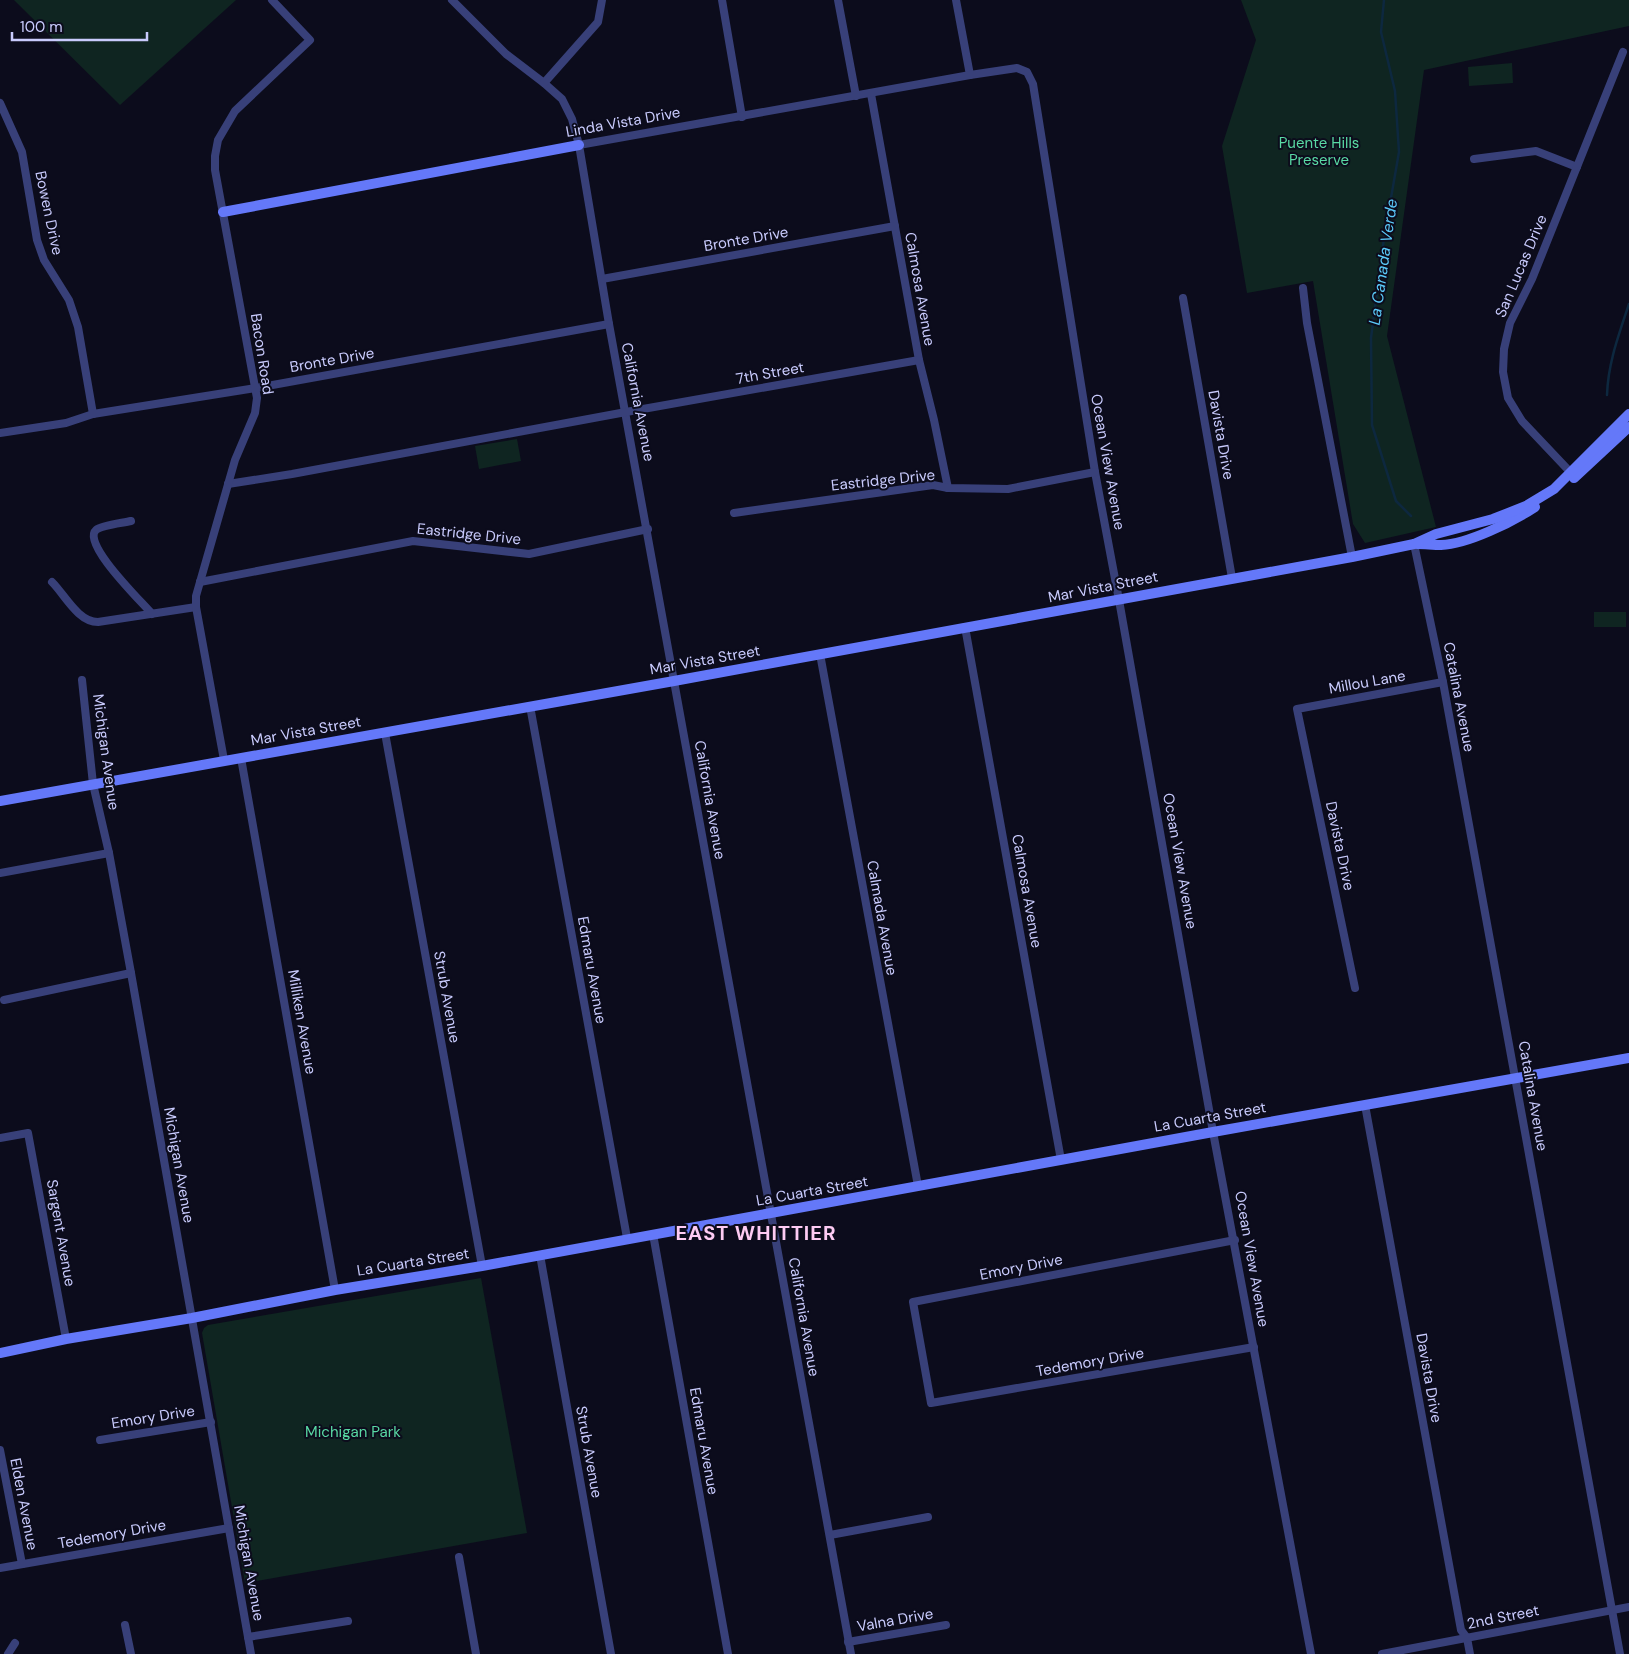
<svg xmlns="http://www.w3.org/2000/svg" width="1629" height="1654" font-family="'DM Sans',sans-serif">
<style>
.green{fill:#0f2521}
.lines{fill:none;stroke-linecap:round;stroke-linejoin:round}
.stream{stroke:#0d283f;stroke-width:2.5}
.street{stroke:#384079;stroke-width:8}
.secondary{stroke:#6478f9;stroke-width:10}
.labels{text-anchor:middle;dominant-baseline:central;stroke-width:4;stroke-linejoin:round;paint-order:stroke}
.street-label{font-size:15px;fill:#c9cbfd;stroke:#0c0c1c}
.park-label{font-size:15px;fill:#59d9a4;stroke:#0c0c1c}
.water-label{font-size:16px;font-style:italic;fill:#5bc9f9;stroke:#0c0c1c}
.district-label{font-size:20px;font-weight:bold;letter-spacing:1px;fill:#fdcbf3;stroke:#0c0c1c}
</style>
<rect width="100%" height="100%" fill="#0c0c1c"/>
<!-- green -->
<g class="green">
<polygon points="14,0 236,0 120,105"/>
<polygon points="1241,0 1629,0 1629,26 1424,70 1387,336 1436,527 1365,543 1353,524 1313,281 1247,293 1222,146 1256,40"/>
<polygon points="1512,63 1513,83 1469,86 1468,67"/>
<polygon points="517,439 521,461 479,469 475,446"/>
<rect x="1594" y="612" width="32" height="15"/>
<polygon points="481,1278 527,1533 245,1583 202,1333 204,1328 208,1325"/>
</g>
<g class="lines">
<!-- stream -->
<g class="stream">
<polyline points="1384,0 1381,32 1395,91 1399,152 1384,238 1371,338 1372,425 1396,501 1411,516"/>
<path d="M1607 395C1608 363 1619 334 1629 304"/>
</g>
<!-- street -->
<g class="street">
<polyline points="452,0 506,54 544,83 562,99 572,119 579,145 609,324 851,1654"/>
<polyline points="722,0 742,117"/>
<polyline points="838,0 856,96"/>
<polyline points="956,0 970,75"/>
<polyline points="544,83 598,22 602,0"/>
<polyline points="871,94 919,360 934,420 948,488"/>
<polyline points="0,103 22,152 37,240 44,260 69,300 78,327 93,414"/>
<polyline points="579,145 970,75 1017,68 1027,72 1033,84 1095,472 1119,600 1213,1132 1311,1654"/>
<polyline points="1474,159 1536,151 1577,167"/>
<polyline points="602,279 895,226"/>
<polyline points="1303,288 1307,323 1352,557"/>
<polyline points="1183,298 1232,578"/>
<polyline points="0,433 66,423 93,414 256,388 609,324"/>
<polyline points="1574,476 1522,421 1508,398 1503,372 1504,349 1510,323 1532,279 1623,52"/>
<polyline points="228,484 292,474 626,412 919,360"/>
<polyline points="734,513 933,485 948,488 1008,489 1095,472"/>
<path d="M131 521C123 523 102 525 96 530 81 543 142 602 152 614"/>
<polyline points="1414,544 1443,682 1620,1654"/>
<path d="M52 582C65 595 78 622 98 622L196 607"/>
<polyline points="200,582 413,541 529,554 648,529"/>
<polyline points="965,627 1061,1160"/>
<polyline points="820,654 918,1186"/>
<polyline points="82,680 93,784 109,853 131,973 251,1654"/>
<polyline points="530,706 627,1238"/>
<polyline points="385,733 482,1266"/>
<polyline points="241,758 335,1290"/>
<polyline points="224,760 196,607 196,596 235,460 255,413 257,398 215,170 215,156 218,140 235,111 310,40 272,0"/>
<polyline points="0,873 109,853"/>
<polyline points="1355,988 1297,709 1443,682"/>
<polyline points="4,1000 131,973"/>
<polyline points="1365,1105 1461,1630 1467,1638 1470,1654"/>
<polyline points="0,1138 28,1133 66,1339"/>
<polyline points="653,1234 728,1654"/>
<polyline points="1235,1240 913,1302 931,1403 1254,1347"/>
<polyline points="540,1255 611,1654"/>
<polyline points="100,1440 211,1422"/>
<polyline points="0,1450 22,1564"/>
<polyline points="830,1535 928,1517"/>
<polyline points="459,1557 476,1654"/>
<polyline points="0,1568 229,1528"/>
<polyline points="125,1625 131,1654"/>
<polyline points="248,1637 348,1621"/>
<polyline points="848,1642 946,1625"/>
<polyline points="8,1654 15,1643"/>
<polyline points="1382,1654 1629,1607"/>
</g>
<!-- secondary -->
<g class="secondary">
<polyline points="223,212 579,145"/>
<polyline points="1574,478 1629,427"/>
<path d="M1417 544C1425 544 1433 545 1441 545 1468 544 1512 522 1535 507"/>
<polyline points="0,801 674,681 1352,557 1414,544 1436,534 1493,519 1526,506 1554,489 1629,414"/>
<polyline points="0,1353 66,1339 192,1318 335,1290 482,1266 1213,1132 1629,1058"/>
</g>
</g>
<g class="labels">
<!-- street labels -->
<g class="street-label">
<text transform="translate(623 122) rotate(-10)">Linda Vista Drive</text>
<text transform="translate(49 213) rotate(78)">Bowen Drive</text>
<text transform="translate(746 239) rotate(-10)">Bronte Drive</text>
<text transform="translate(1521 266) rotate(-67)">San Lucas Drive</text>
<text transform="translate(920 289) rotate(80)">Calmosa Avenue</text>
<text transform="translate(262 354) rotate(81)">Bacon Road</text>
<text transform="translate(332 360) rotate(-10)">Bronte Drive</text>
<text transform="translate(770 373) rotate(-10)">7th Street</text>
<text transform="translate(638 402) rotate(79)">California Avenue</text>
<text transform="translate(1221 435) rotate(80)">Davista Drive</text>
<text transform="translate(1108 462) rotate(80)">Ocean View Avenue</text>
<text transform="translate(883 480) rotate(-6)">Eastridge Drive</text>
<text transform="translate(469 534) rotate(6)">Eastridge Drive</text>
<text transform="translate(1103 587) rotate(-11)">Mar Vista Street</text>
<text transform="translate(705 660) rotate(-10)">Mar Vista Street</text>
<text transform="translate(1367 682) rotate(-10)">Millou Lane</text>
<text transform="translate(1459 697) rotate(79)">Catalina Avenue</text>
<text transform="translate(306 731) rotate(-10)">Mar Vista Street</text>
<text transform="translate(106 752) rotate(82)">Michigan Avenue</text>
<text transform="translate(710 800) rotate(80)">California Avenue</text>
<text transform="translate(1340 846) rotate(78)">Davista Drive</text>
<text transform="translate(1180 861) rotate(80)">Ocean View Avenue</text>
<text transform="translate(1027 891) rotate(80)">Calmosa Avenue</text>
<text transform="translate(882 918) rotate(80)">Calmada Avenue</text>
<text transform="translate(592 970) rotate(80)">Edmaru Avenue</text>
<text transform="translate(447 997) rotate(80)">Strub Avenue</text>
<text transform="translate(302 1022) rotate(80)">Milliken Avenue</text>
<text transform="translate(1533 1096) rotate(80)">Catalina Avenue</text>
<text transform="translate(1210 1117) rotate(-10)">La Cuarta Street</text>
<text transform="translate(179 1165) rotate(80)">Michigan Avenue</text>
<text transform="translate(812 1191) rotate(-10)">La Cuarta Street</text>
<text transform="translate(61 1233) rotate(80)">Sargent Avenue</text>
<text transform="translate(1252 1259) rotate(80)">Ocean View Avenue</text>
<text transform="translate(413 1262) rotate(-9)">La Cuarta Street</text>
<text transform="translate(1021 1267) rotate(-11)">Emory Drive</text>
<text transform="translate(804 1317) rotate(80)">California Avenue</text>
<text transform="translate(1090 1362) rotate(-10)">Tedemory Drive</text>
<text transform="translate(1429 1378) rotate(80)">Davista Drive</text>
<text transform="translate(153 1417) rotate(-9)">Emory Drive</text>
<text transform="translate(704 1441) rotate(80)">Edmaru Avenue</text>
<text transform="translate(589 1452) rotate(80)">Strub Avenue</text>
<text transform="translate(24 1504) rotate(79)">Elden Avenue</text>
<text transform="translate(112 1534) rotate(-10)">Tedemory Drive</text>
<text transform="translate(249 1563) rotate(80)">Michigan Avenue</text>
<text transform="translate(1503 1617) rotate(-11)">2nd Street</text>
<text transform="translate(895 1620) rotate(-10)">Valna Drive</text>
</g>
<!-- park labels -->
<g class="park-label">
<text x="1319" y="143">Puente Hills<tspan x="1319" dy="17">Preserve</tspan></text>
<text x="353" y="1432">Michigan Park</text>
</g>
<!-- water labels -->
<g class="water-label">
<text transform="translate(1383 262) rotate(-82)">La Canada Verde</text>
</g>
<!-- district labels -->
<g class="district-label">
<text x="756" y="1233">EAST WHITTIER</text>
</g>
</g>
<!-- scale -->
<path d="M12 32v8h135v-8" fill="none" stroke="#c9cbfd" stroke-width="2.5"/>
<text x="20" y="32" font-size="15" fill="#c9cbfd" stroke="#0c0c1c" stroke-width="4" paint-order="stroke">100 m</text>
</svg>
